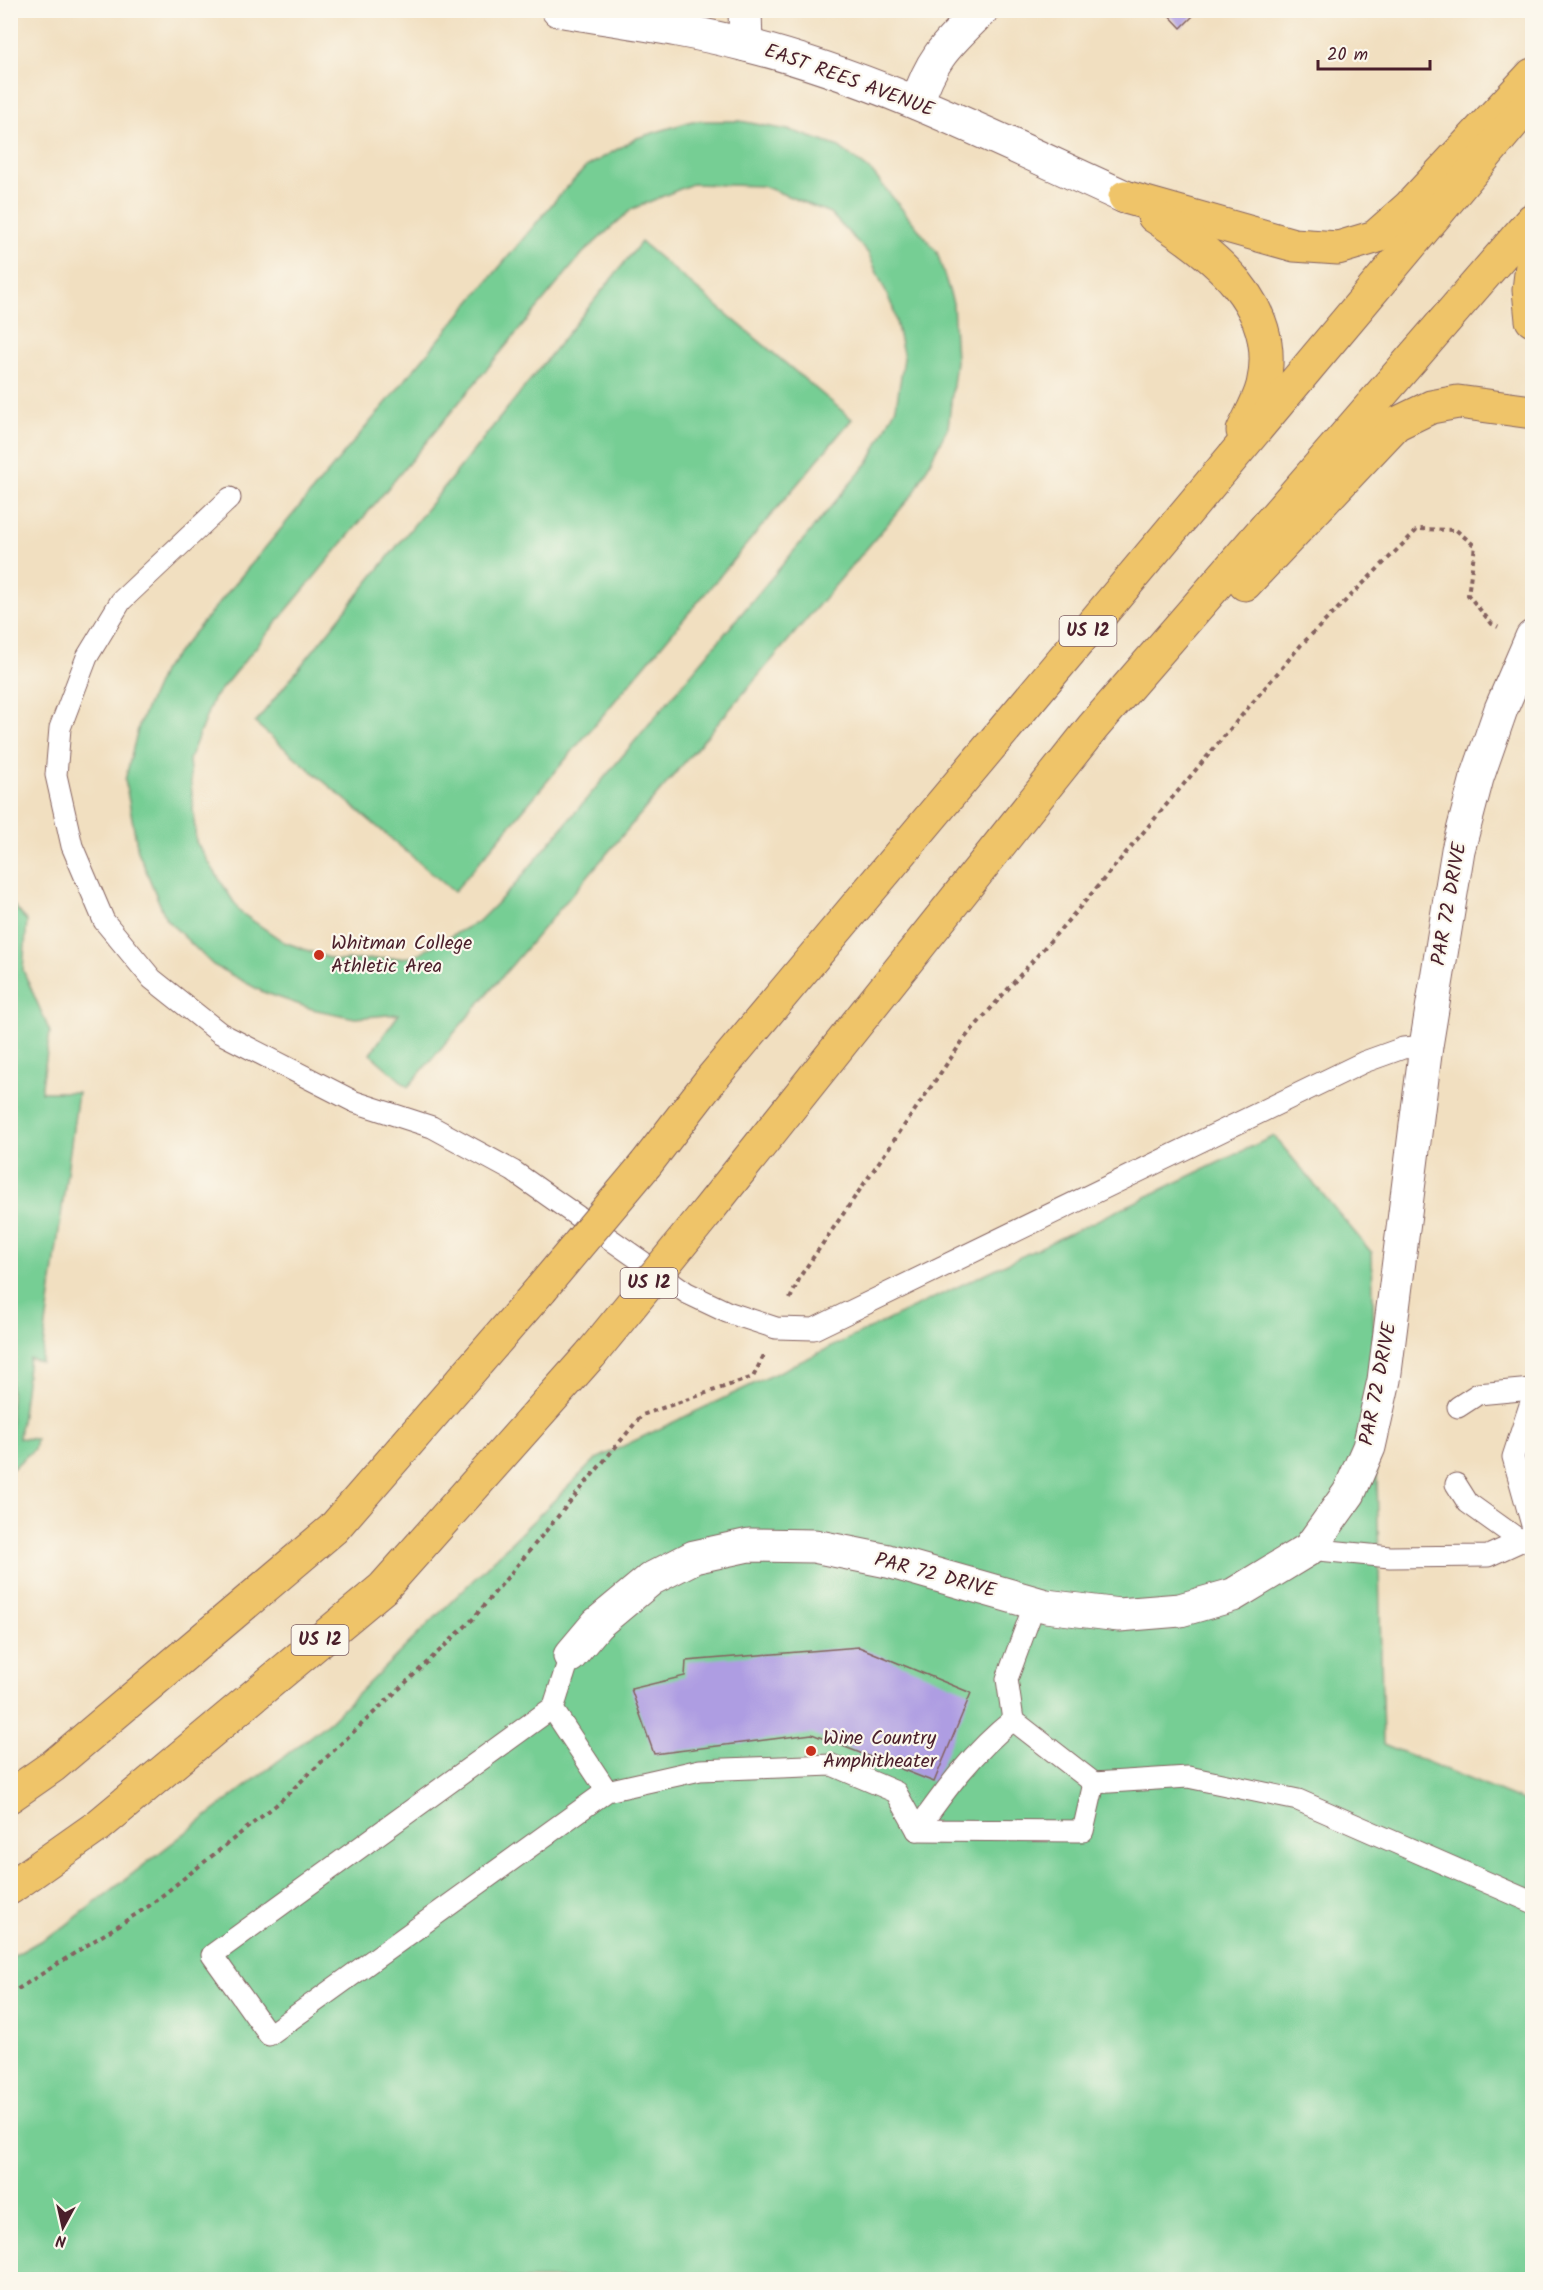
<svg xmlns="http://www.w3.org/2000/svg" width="1543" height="2290" font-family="Kalam,sans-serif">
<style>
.green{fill:#76ce94;stroke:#607660;stroke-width:1.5;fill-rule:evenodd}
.building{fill:#ae9de2}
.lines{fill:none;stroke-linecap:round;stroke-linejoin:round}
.service-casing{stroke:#84625f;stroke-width:23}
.minor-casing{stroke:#84625f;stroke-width:35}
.tertiary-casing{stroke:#84625f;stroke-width:35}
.motorway-casing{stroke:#84625f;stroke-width:35}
.path{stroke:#84625f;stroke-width:4;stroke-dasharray:4.5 4.5;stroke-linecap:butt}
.service{stroke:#fff;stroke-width:21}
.minor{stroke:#fff;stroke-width:33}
.tertiary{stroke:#fff;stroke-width:33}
.motorway{stroke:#efc469;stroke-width:33}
.motorway-bridge-casing{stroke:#84625f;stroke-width:35;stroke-linecap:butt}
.motorway-bridge{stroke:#efc469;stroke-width:33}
.poi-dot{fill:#c8321e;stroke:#fbf7ec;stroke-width:2}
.labels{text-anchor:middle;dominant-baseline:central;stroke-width:4.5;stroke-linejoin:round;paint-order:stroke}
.shield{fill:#fbf7ec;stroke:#7f6065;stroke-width:1.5}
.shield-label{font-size:18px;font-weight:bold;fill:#4a1f2b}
.street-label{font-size:20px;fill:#4a1f2b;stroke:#fbf7ec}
.poi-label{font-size:20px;fill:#4a1f2b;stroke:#fbf7ec;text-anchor:start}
</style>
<rect width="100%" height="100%" fill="#fbf7ec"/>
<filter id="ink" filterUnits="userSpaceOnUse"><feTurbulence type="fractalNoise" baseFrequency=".0167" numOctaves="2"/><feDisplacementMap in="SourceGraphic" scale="12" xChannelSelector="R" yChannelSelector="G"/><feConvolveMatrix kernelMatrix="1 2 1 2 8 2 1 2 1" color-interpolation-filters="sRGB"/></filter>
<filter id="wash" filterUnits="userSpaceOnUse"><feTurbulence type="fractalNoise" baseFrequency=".008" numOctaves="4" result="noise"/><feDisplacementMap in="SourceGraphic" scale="24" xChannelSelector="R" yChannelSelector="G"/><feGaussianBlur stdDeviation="1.35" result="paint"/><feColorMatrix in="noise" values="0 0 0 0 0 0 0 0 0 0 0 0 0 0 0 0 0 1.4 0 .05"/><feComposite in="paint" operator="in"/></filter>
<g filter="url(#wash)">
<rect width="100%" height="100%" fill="#f1dfc0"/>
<!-- green -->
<g class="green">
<path d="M692 121H740L793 131 839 147 872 172 937 252 953 303 956 361 948 427 914 493 408 1087 370 1054 399 1014 355 1018 312 1009 263 992 213 965 166 919 138 851 125 780 139 725 163 670 558 197 586 167 637 138ZM692 184 763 186 830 213 868 253 893 308 904 358 896 407 870 460 512 888 479 921 412 957 337 961 284 942 240 912 196 842 189 760 213 699 583 253 632 209Z"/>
<polygon points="641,242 852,419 454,892 255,723"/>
<polygon points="10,901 27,921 23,970 50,1032 41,1092 78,1092 41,1362 29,1358 19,1438 36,1439 34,1449 11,1470"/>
<polygon points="1274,1136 1372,1253 1383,1744 1532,1805 1532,2279 11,2279 10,1958 61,1929 330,1721 596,1459"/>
</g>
<g id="blocks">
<!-- building -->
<g class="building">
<polygon points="1164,10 1199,10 1181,28"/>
<polygon points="859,1647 971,1693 934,1782 812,1734 654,1754 631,1689 685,1676 686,1661"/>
</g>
</g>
</g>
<g filter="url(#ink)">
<use href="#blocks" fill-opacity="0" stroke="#84625f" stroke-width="1.5"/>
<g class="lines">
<!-- service casing -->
<g class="service-casing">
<g id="service">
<polyline points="230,498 121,601 87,657 60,728 56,775 72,846 104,921 152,979 220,1033 355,1102 432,1127 513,1171 687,1293 727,1312 776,1328 814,1329 1364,1062 1403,1048 1426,1046"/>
<polyline points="1532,1399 1513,1457 1532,1525"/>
<polyline points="1458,1407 1478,1394 1532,1389"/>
<polyline points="1456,1484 1468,1503 1521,1541 1529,1536"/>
<polyline points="1309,1549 1390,1557 1488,1556 1521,1541"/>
<polyline points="1035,1603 1007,1679 1013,1720 1094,1783 1188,1777 1298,1800 1532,1902"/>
<polyline points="553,1709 570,1656"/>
<polyline points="607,1791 552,1708 212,1955 269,2035 607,1791 700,1770 832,1765 896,1792 917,1830 1083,1831 1094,1783"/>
<path d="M917 1830C946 1789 973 1752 1013 1720"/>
</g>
</g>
<!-- minor casing -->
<g class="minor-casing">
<g id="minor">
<polyline points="745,10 746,45"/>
<path d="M917 103C932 56 948 44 982 10"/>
<polyline points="570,1656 597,1624 651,1579 694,1557 749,1545 814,1546 888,1561 1046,1606 1119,1615 1180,1610 1233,1595 1309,1549 1349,1493 1369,1447 1384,1380 1426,1046 1458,850 1477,778 1501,709 1532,637"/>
</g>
</g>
<!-- tertiary casing -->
<g class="tertiary-casing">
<path id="tertiary" d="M558 10C621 21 685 29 746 45 878 78 1001 141 1125 197"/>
</g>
<!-- motorway casing -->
<g class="motorway-casing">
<g id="motorway">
<polyline points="1125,197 1294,245 1338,248 1375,237 1410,206 1532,75"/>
<path d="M1154 216C1212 253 1282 305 1263 385 1259 401 1250 416 1243 431"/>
<polyline points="1532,265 1529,290 1532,320"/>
<polyline points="1245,584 1396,424 1431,407 1458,402 1532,412"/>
<polyline points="646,1164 713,1077 1532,100"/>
<polyline points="706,1213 1093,727 1532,220"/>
<polyline points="10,1796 53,1766 333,1529 541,1289"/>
<polyline points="10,1888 98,1826 383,1588 592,1353"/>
</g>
</g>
<!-- path -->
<g class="path">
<polyline points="790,1299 801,1275 964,1039 1087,899 1301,645 1418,529 1456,530 1475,546 1468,595 1492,624 1498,627"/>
<polyline points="10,1994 149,1906 276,1805 472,1620 642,1415 753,1377 764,1355"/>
</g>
<!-- service -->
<use href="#service" class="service"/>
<!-- minor -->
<use href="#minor" class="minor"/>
<!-- tertiary -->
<use href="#tertiary" class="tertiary"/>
<!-- motorway -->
<use href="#motorway" class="motorway"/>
<!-- motorway-bridge casing -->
<g class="motorway-bridge-casing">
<g id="motorway-bridge">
<polyline points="541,1289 646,1164"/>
<polyline points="592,1353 706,1213"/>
</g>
</g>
<!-- motorway-bridge -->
<use href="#motorway-bridge" class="motorway-bridge"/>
</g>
</g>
<!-- markers -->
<g class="poi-dot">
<circle cx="319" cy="955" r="6"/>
<circle cx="811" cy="1751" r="6"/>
</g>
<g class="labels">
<!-- shield labels -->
<g class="shield">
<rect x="1059.5" y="616" width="57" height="30" rx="4.5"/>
<rect x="620.5" y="1268" width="57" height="30" rx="4.5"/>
<rect x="291.5" y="1625" width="57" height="30" rx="4.5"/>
</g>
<g class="shield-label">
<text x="1088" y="631">US 12</text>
<text x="649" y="1283">US 12</text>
<text x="320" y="1640">US 12</text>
</g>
<!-- street labels -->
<g class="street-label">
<text transform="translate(849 81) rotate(20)">EAST REES AVENUE</text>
<text transform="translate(1450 904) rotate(-80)">PAR 72 DRIVE</text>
<text transform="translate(1379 1384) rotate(-79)">PAR 72 DRIVE</text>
<text transform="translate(935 1576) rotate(15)">PAR 72 DRIVE</text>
</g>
<!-- poi labels -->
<g class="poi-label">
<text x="331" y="944">Whitman College<tspan x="331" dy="23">Athletic Area</tspan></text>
<text x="823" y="1739">Wine Country<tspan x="823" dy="23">Amphitheater</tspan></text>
</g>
</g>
<!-- margin -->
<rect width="1543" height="2290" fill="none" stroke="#fbf7ec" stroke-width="36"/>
<!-- north arrow -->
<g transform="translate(63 2227) rotate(188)" stroke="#fbf7ec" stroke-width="4.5" paint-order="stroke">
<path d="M0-4.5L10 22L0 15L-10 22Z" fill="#4a1f2b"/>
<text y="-9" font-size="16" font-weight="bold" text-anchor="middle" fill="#4a1f2b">N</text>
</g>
<!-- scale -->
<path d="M1318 60v9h112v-9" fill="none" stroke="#4a1f2b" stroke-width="3"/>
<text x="1327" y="60" font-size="18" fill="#4a1f2b" stroke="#fbf7ec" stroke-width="4.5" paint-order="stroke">20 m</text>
</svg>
